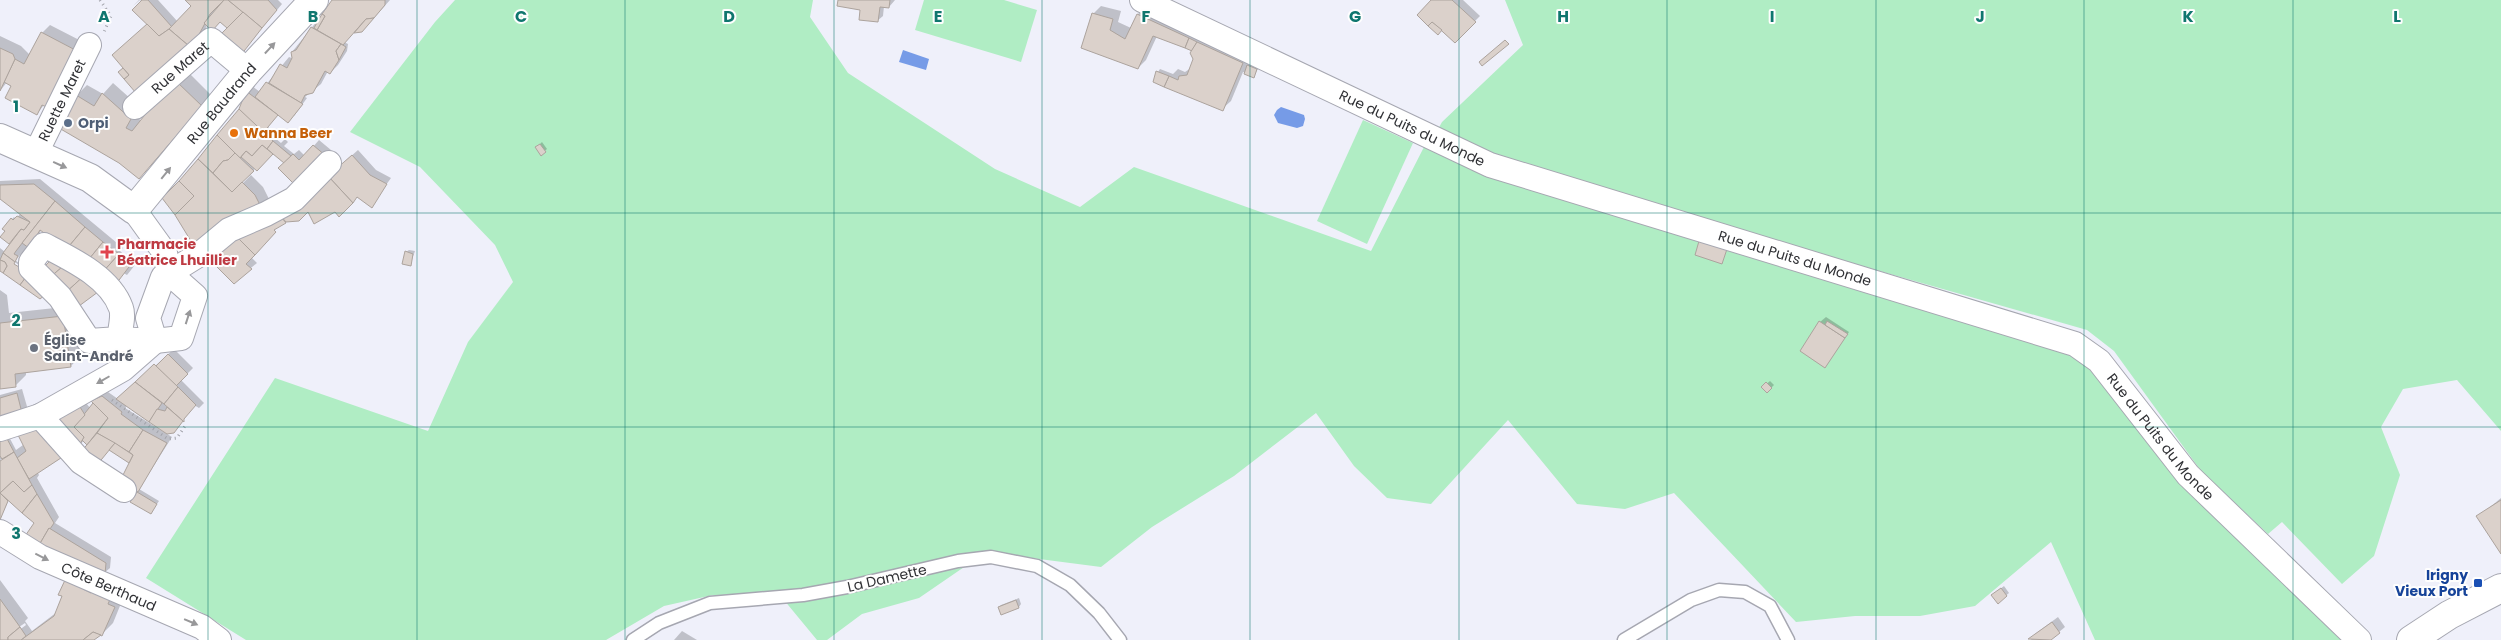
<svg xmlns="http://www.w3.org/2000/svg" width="2501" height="640" font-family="Poppins,sans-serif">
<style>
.green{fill:#b0edc4}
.water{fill:#769be7}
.shadow{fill:#0003;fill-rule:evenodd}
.building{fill:#dbd1cb;stroke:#aca39d}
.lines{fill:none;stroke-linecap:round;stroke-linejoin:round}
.service-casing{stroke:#a6a7b1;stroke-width:15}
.minor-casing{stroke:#a6a7b1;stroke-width:26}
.tertiary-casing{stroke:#a6a7b1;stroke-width:30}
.secondary-casing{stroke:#a6a7b1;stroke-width:30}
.path{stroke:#a1a2a9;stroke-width:3;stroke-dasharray:1 4;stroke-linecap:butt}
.service{stroke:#fff;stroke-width:12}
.minor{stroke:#fff;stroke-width:24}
.tertiary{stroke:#fff;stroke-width:28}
.secondary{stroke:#fff;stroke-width:28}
.oneway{fill:#98989a}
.grid{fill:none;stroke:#0f766e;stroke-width:1;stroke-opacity:0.55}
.service-dot{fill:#5c6f8a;stroke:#fefefe;stroke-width:2}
.food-dot{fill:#e8710a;stroke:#fefefe;stroke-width:2}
.health-dot{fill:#e0444e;stroke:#fefefe;stroke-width:2}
.worship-dot{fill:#6b7280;stroke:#fefefe;stroke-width:2}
.transit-dot{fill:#1a4fb4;stroke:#fefefe;stroke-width:2}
.labels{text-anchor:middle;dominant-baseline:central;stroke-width:4;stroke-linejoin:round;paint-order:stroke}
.street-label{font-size:14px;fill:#303135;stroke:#fefefe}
.service-label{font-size:14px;font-weight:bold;fill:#4e5e75;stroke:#fefefe;text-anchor:start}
.food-label{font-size:14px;font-weight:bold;fill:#c56008;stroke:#fefefe;text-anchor:start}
.health-label{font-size:14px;font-weight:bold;fill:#be3a42;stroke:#fefefe;text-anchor:start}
.worship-label{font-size:14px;font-weight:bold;fill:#5b616d;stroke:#fefefe;text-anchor:start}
.transit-label{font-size:14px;font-weight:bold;fill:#164399;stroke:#fefefe;text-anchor:end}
.grid-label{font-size:16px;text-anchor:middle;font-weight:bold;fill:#0f766e;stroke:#fefefe;stroke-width:4;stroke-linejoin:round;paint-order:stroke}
</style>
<rect width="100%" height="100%" fill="#eff0fa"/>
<!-- green -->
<g class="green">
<polygon points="455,0 813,0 810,17 848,73 995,169 1080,207 1134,167 1371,251 1424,147 1489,177 1540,187 1556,198 1958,321 2071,352 2095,364 2356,640 2095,640 2051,542 1975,606 1920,616 1855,616 1796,622 1674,493 1625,509 1577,504 1508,420 1431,504 1387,498 1354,466 1316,413 1234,476 1152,527 1101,567 986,552 919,598 862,614 827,640 817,640 779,594 713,595 664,606 606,640 246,640 146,578 275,378 428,431 468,342 513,282 495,245 420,167 350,132 435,22"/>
<polygon points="924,0 1004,0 1037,10 1021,62 915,30"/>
<polygon points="1505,0 2501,0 2501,431 2457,380 2403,389 2381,427 2400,475 2374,556 2342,584 2282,522 2268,534 2201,471 2114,351 2087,330 1493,161 1436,133 1442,122 1523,45"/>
<polygon points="1363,120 1413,143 1367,244 1317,221"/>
</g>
<!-- water -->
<g class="water">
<polygon points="903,50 929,59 926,70 899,62"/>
<polygon points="1281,107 1304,115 1305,119 1303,126 1297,128 1278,123 1274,115 1277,110"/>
</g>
<!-- shadow -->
<g class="shadow">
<polygon points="139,0 158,0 178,22 192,6 187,0 222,0 214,12 226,0 278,0 282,4 241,53 229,28 220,21 208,24 204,31 136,91 119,72 124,67 148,24 142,2 140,0 133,6"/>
<polygon points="334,0 390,0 362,31 354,32 344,42 348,44 347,51 338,65 330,73 328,71 321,84 305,97 307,98 294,116 279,113 268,127 278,135 275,138 281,143 285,139 288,142 284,146 294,154 299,150 305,156 319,140 331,150 317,167 285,163 273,153 239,183 241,185 251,175 263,187 270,201 262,210 180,181 240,110 247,92 252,86 260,92 289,57 294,59 292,52"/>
<polygon points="839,0 895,0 889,7 884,6 883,16 877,21 862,9"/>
<polygon points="1433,0 1463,0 1480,16 1455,41"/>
<polygon points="1101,6 1121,11 1118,22 1131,28 1138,14 1146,6 1259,67 1254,76 1243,72 1231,101 1222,109 1158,72 1160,69 1173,74 1178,69 1185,72 1191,68 1194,59 1192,49 1157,36 1146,60 1138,68 1093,14"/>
<polygon points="50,25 89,45 37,114 13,85 7,82 0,91 0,36 21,46 30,55 42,33"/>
<polygon points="188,72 211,95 150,167 77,95 87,85 103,94 113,83 141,108 136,117 142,121"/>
<polygon points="542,142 547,149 541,154 537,147"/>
<polygon points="358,150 376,170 391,178 371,206 357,196 335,211 309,211 290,218 279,225 251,257 257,263 234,282 208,257 340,166"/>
<polygon points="40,179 123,248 120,251 135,265 127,275 42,229 35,241 15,260 51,288 50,289 11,259 0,270 0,248 5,252 14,240 12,219 14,217 16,219 20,214 0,196 0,181"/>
<polygon points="409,250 415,251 410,265 406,252"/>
<polygon points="0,290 7,295 9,313 73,306 81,355 71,366 26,371 26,375 15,386 0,388"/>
<polygon points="1826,317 1849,332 1825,366 1820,322"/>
<polygon points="174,349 193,368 181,380 204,403 199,408 194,405 174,432 127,405 125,408 172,437 139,489 159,501 151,513 132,502 139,491 122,481 133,458 129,462 110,449 88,444 84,440 77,449 54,421 86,403 90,408 98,396 108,392 118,399"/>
<polygon points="1770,381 1774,385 1767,392 1763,387"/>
<polygon points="22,389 28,410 0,421 0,395"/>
<polygon points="7,433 16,450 23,445 39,475 37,478 59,517 55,523 111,557 110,568 104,573 36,523 9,499 0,519 0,463 11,455 0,460 0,435"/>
<polygon points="2501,498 2501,551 2478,517"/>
<path d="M67 578 124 596 113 623 102 634 92 640H0V580L28 618 25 621 32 631 57 612ZM25 623 26 625 18 631 16 629Z"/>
<polygon points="2004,586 2009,593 1998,602 1995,593"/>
<polygon points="1019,598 1021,604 1019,607 1001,614 999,607 1001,605"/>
<polygon points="2058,617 2065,627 2059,632 2049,640 2031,640 2035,634"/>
<polygon points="682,631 697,640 674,640"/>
</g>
<!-- building -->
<g class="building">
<polygon points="142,0 148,0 172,27 159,36 132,10"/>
<polygon points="185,0 224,0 210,14 196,40 189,46 169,29 191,6"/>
<polygon points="224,0 228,0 243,12 227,28 220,22 212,31 204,23"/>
<polygon points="228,0 268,0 277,10 262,28"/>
<polygon points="332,0 385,0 385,5 374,18 366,19 343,45 317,30 325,16 322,14"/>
<polygon points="838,0 890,0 889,8 880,7 878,22 859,20 860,10 837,6"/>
<polygon points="1431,0 1452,0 1476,22 1455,43 1432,22 1428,26 1417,15"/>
<polygon points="243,12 262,28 241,55 219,36"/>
<polygon points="1092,13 1113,19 1110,30 1125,39 1137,14 1189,38 1185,48 1153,36 1138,69 1081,48"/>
<polygon points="322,14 325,16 317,30 314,28"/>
<polygon points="374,18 362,32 354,33 366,19"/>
<polygon points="1432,22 1442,30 1438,35 1428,26"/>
<polygon points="147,24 159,36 169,29 189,46 136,93 124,79 129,75 112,55"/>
<polygon points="311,27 341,44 336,51 339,60 330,74 325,71 313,93 305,95 301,103 269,83 280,64 287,68 292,58 291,52 296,50"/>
<polygon points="41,32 81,53 53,110 42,105 37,115 5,98 11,86 4,82 15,59 24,64"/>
<polygon points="1189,38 1197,42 1192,51 1185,48"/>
<polygon points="1505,40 1509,44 1482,66 1479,62"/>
<polygon points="1197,42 1243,63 1223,111 1164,87 1169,76 1178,80 1179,76 1187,75 1193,59 1190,53"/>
<polygon points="341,44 346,47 339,60 336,51"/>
<polygon points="0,48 13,54 15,59 0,91"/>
<polygon points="1247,65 1257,69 1254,78 1244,74"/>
<polygon points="123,68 129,75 124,79 118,72"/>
<polygon points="1156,71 1169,76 1164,87 1153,82"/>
<polygon points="177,82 202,106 139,179 119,163 59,128 76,95 94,106 102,93 131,119 126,128 132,131 168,86"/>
<polygon points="266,82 303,104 288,123 255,97"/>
<polygon points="246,91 278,115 263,133 239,109"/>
<polygon points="239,109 273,141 267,149 262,145 252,156 246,151 240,158 217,135"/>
<polygon points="217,135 235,153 228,160 223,161 213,173 198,159"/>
<polygon points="273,141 291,156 284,163 267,149"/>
<polygon points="540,144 546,152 541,156 535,147"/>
<polygon points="262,145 273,154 257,171 241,157 246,151 252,156"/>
<polygon points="313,145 326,156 297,187 278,168 293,154 299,160"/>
<polygon points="235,153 254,171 232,192 213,173 223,161 228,160"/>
<polygon points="352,155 370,175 387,184 372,208 357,197 353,203 328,176"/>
<polygon points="198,159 232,192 242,182 255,195 263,211 197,251 175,215 194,196 179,181"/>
<polygon points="328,176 353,203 339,217 335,212 314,224 308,212 299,221 286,222 278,213"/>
<polygon points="179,181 194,196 175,215 162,198"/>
<polygon points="34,184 55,201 16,251 14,254 18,256 15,262 3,253 21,229 24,230 30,222 0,199 0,185"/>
<polygon points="55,201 85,227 65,251 62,246 40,230 29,248 22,243"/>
<polygon points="278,213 286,223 274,230 276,232 255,255 234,234"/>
<polygon points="17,216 30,222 24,230 21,229 9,244 0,237 5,231 2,229 11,218 13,220"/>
<polygon points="85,227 103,242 85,264 65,251"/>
<polygon points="234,234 255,255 246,264 252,269 234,284 207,257"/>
<polygon points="1699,241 1727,249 1722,264 1695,255"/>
<polygon points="103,242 119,254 101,274 85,264"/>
<polygon points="405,251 413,254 411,266 402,264"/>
<polygon points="3,253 15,262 14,264 29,273 20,285 3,273 7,266 5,262 0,260"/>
<polygon points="119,254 132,263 116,284 101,274"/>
<polygon points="53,258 68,262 48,279 39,272"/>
<polygon points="0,260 5,262 7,266 3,273 0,271"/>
<polygon points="68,262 86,274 63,295 48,279"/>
<polygon points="29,273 50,291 40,299 20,285"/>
<polygon points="86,274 102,289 75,309 63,295"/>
<polygon points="63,316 71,367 15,374 16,387 0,389 0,323"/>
<polygon points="1819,321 1845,338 1825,368 1800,351"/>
<polygon points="1827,321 1848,334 1845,338 1825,325"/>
<polygon points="168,354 188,374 176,386 156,366"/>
<polygon points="154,364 178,387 164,404 135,382"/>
<polygon points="135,382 162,403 149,422 116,399"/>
<polygon points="1766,382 1772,388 1767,393 1761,387"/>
<polygon points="178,387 196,405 184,419 184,422 164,404"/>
<polygon points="17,393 23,417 0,424 0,398"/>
<polygon points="102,396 122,412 121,414 143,430 129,452 97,433 108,418 91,401"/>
<polygon points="93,403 108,418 87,445 82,440 84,437 74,427"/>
<polygon points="80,407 85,415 74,427 84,437 76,451 52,421"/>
<polygon points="167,407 183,421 174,433 167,434 149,422 157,409 165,411"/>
<polygon points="41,423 67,454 29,479 17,458 26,451 16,431"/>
<polygon points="143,430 167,443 138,492 120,481 133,455 129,452"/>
<polygon points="97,433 115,443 97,465 80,453"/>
<polygon points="5,435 14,452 2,459 0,456 0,436"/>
<polygon points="115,443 133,455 129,463 109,450"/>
<polygon points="14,452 32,485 24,492 13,481 0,493 0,461"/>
<polygon points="13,481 24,492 32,485 37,494 22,513 0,493"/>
<polygon points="137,492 157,504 151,514 130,502"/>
<polygon points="0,493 8,501 0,520"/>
<polygon points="37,494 54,523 50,529 49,528 38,547 23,539 34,523 22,513"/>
<polygon points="2501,500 2501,554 2476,516"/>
<polygon points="49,528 106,563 105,574 38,547"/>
<polygon points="66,578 85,586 83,589 91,593 93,590 111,597 108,604 115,607 102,636 93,632 83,640 21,640 54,616 62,596 58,595"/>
<polygon points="2001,588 2007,596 1998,604 1991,595"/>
<polygon points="0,599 20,627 8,637 8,640 0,640"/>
<polygon points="1016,600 1019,608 1001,615 998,607"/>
<polygon points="2052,622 2060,633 2051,640 2028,639"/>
<polygon points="20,627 26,636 21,640 8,640 8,637"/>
<polygon points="93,632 101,635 94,640 83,640"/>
</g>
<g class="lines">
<!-- service casing -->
<g class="service-casing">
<g id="service">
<polyline points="633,640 659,623 710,603 803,595 847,587 958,561 991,557 1037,566 1070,585 1099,613 1120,640"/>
<polyline points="1624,640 1691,600 1719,590 1745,592 1770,606 1788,640"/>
</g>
</g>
<!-- minor casing -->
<g class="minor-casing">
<g id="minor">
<path id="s1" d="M1142 0 1490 165 2075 344 2099 361 2188 475 2359 640"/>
<path id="s2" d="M135 107 211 40 248 71"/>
<path id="s3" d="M35 155 89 45"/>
<path d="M119 339 89 341 60 297 31 268V262L44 245C71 259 110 277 121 308 124 316 120 330 119 339L155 341 181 338 195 296 169 273 165 253 134 210"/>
<polyline points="155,341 148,318 163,277 200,254 229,230 266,214 294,199 329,163"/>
<polyline points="40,416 81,462 124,490"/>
<polyline points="0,429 40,416 123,369 155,341"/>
<path id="s4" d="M0 532 40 557 202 627 219 640"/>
</g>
</g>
<!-- tertiary casing -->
<g class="tertiary-casing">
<g id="tertiary">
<path id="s5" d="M0 138 90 178 134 210 248 71 314 0"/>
</g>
</g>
<!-- secondary casing -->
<g class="secondary-casing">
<polyline id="secondary" points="2411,640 2449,615 2501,588"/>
</g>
<!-- path -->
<g class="path">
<polyline points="100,0 111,16 104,32"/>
<polyline points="112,400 168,439 177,438 185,426"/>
</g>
<!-- service -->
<use href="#service" class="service"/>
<!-- minor -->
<use href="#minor" class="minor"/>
<!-- tertiary -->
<use href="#tertiary" class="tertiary"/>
<!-- secondary -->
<use href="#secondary" class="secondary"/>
</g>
<!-- one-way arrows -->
<defs><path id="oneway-solid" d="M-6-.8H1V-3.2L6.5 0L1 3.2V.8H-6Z" transform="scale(1.25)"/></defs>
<g class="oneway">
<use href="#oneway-solid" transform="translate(270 48) rotate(-47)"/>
<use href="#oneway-solid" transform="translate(60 165) rotate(24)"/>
<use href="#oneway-solid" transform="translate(166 173) rotate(-51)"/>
<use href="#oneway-solid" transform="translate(188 317) rotate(-72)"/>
<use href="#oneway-solid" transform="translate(103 380) rotate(150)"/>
<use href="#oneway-solid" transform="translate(42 557) rotate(27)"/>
<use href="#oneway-solid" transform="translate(191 622) rotate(23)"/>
</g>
<!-- grid -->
<path class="grid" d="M208 0V640M417 0V640M625 0V640M834 0V640M1042 0V640M1250 0V640M1459 0V640M1667 0V640M1876 0V640M2084 0V640M2293 0V640M0 213H2501M0 427H2501"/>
<!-- markers -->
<circle class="service-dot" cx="68" cy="123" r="5"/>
<circle class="food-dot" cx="234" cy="133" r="5"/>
<path class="health-dot" d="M104.5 244.5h5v5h5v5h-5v5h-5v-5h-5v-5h5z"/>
<circle class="worship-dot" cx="34" cy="348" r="5"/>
<rect class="transit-dot" x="2473" y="578" width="10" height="10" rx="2.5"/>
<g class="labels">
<!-- street labels -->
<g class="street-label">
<text stroke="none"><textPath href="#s2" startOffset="60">Rue Maret</textPath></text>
<text stroke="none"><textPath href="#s3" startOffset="61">Ruette Maret</textPath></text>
<text stroke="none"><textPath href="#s5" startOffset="291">Rue Baudrand</textPath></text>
<text stroke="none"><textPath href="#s1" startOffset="299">Rue du Puits du Monde</textPath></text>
<text stroke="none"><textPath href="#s1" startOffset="704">Rue du Puits du Monde</textPath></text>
<text stroke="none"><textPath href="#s1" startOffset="1124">Rue du Puits du Monde</textPath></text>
<text transform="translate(887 578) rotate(-13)">La Damette</text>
<text stroke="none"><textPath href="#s4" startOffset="122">Côte Berthaud</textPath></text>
</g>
<!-- service labels -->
<g class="service-label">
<text x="78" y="123">Orpi</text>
</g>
<!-- food labels -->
<g class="food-label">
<text x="244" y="133">Wanna Beer</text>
</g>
<!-- health labels -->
<g class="health-label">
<text x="117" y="244">Pharmacie<tspan x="117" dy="16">Béatrice Lhuillier</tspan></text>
</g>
<!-- worship labels -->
<g class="worship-label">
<text x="44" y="340">Église<tspan x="44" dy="16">Saint-André</tspan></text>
</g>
<!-- transit labels -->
<g class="transit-label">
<text x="2468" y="575">Irigny<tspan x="2468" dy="16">Vieux Port</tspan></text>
</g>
</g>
<g class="grid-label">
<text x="104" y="22">A</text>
<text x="313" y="22">B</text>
<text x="521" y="22">C</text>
<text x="729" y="22">D</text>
<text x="938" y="22">E</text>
<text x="1146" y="22">F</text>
<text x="1355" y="22">G</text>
<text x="1563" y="22">H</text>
<text x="1772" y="22">I</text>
<text x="1980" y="22">J</text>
<text x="2188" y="22">K</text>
<text x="2397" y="22">L</text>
<text x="16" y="112">1</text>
<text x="16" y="326">2</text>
<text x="16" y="539">3</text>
</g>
</svg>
